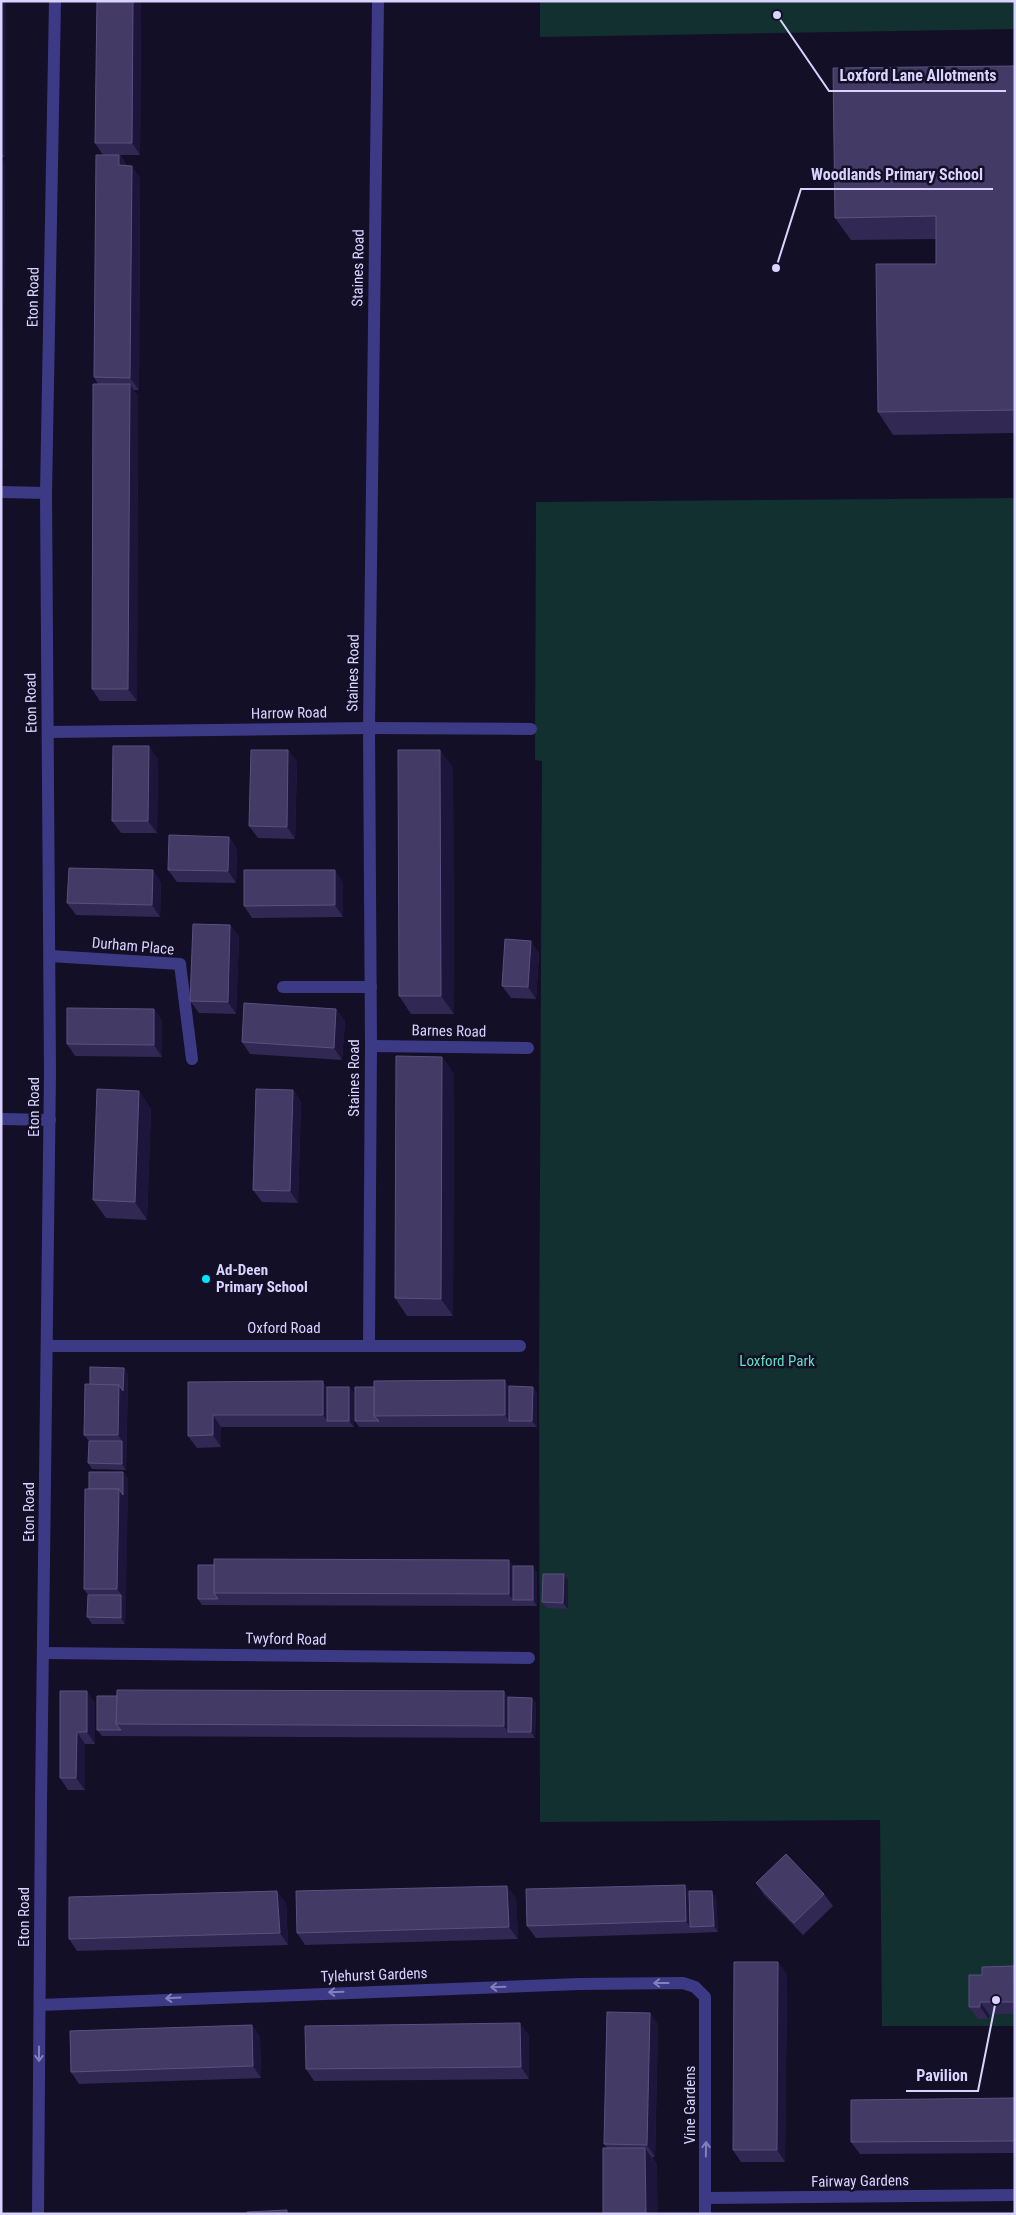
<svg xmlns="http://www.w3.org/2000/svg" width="1016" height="2215" font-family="'Roboto Condensed',sans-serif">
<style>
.green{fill:#12302f}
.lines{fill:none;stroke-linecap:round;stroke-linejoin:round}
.minor{stroke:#3d3a85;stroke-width:12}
.wall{fill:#312854}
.shaded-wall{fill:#1d163a}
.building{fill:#433a66;stroke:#5a527e}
.oneway{stroke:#837fbc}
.poi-dot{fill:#00e5ff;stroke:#130f26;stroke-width:2}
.labels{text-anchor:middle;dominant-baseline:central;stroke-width:5;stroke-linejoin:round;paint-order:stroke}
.street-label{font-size:15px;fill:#d9d4ff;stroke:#130f26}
.poi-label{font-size:15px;font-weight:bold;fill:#d9d4ff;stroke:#130f26;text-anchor:start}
.park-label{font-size:15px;fill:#5fe0c0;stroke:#130f26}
.leader{fill:none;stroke:#d9d4ff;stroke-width:2}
.callout-dot{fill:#d9d4ff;stroke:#130f26;stroke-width:2}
.callout-label{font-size:16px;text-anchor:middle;font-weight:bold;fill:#d9d4ff;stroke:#130f26;stroke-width:5;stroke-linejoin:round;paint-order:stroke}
</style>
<rect width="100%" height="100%" fill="#130f26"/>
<!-- green -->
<g class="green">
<polygon points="540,1 1015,1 1015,29 540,37"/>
<polygon points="1015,498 1015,2026 882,2026 880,1820 540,1822 539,1376 542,761 535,760 536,502"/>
</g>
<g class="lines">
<!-- minor -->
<g class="minor">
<polyline points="1,492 46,493"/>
<polyline points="48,732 369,728 531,729"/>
<polyline points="50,956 180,964 192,1059"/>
<polyline points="283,987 371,987"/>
<polyline points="371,1046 528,1048"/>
<polyline points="1,1119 50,1120"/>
<polyline points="369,1344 371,1046 369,728 378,1"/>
<polyline points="48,1346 520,1346"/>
<polyline points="44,1653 529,1658"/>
<polyline points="40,2005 579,1984 683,1983 695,1987 705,1997 705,2214"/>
<polyline points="705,2198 1015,2195"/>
<polyline points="38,2214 41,1804 50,1073 46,493 55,1"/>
</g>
</g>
<!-- wall -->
<g class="wall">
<polygon points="1,1 5,157 1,157 5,163 3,466 1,466"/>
<polygon points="97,1 141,1 140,155 120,155 127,166 140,178 139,390 134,390 138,396 137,701 100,701 92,689 98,384 94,377 103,155 95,143"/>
<polygon points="1015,66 1015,433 893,435 878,412 936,264 936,239 851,240 835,218"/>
<polygon points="288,750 297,762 295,839 258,838 249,826"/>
<polygon points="158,759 157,833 121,833 112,821"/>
<polygon points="453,767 454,1014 411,1014 399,996"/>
<polygon points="229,837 237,849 236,883 177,882 168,870"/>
<polygon points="161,882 160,917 76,915 67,903"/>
<polygon points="343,882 343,917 252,918 244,906"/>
<polygon points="230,925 239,937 236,1014 199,1013 190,1001"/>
<polygon points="539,953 536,999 511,998 502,986"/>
<polygon points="154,1009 162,1021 162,1057 75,1056 67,1044"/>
<polygon points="336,1009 345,1021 342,1060 250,1054 242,1042"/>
<polygon points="442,1057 454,1074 453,1316 407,1316 395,1298"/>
<polygon points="293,1090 301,1102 298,1203 262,1202 253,1190"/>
<polygon points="151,1108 147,1220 106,1218 93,1200"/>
<polygon points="124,1368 128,1374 126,1470 92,1469 88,1463 89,1441 84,1435 90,1385"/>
<polygon points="188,1382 327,1387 349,1387 354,1393 354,1427 221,1427 221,1447 197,1448 188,1436"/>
<polygon points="509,1386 537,1393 537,1427 359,1427 355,1421 355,1387"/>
<polygon points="123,1472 128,1479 125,1624 92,1624 87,1617 88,1595 84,1589 89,1489"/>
<polygon points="198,1565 513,1566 537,1572 537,1606 202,1605 198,1599"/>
<polygon points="564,1574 568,1580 568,1609 547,1608 542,1602"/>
<polygon points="60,1691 95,1703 95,1744 85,1744 85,1790 68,1790 60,1778"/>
<polygon points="504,1691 508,1697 532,1698 536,1704 535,1738 102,1736 97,1730 117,1696"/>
<polygon points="756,1883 824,1894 833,1906 803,1935 764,1895"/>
<polygon points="689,1891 716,1897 718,1932 694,1933 536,1938 527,1926"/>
<polygon points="516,1898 518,1939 305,1945 297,1933"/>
<polygon points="286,1903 288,1945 77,1951 69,1939"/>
<polygon points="1014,1966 1015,1967 1015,2014 989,2014 989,2019 978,2019 969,2007 982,1975"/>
<polygon points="787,1974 785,2162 741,2162 733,2150"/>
<polygon points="650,2013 658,2025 655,2157 652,2157 657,2165 607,2148 604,2144"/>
<polygon points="252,2025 260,2037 261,2078 79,2084 71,2072"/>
<polygon points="529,2035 529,2079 314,2081 306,2069"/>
<polygon points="1015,2098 1015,2153 860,2154 851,2142"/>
</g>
<!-- shaded-wall -->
<g class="shaded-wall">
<polygon points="1,1 6,1 5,157 1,152"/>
<polygon points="133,1 141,1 140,155 132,143"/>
<polygon points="119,155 128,167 119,165"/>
<polygon points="1,157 5,163 3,466 1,463"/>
<polygon points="132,166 140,178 139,390 130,378"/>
<polygon points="130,384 138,396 137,701 128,689"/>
<polygon points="1,520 2,521 1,622"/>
<polygon points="149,746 158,759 157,833 148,821"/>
<polygon points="288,750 297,762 295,839 287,827"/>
<polygon points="440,750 453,767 454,1014 441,996"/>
<polygon points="229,837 237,849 236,883 228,871"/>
<polygon points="153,870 161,882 160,917 152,905"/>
<polygon points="335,870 343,882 343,917 335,905"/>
<polygon points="230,925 239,937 236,1014 228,1002"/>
<polygon points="531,941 539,953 536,999 528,987"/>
<polygon points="154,1009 162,1021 162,1057 154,1045"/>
<polygon points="336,1009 345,1021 342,1060 334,1048"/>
<polygon points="442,1057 454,1074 453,1316 441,1299"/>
<polygon points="293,1090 301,1102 298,1203 290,1191"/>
<polygon points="139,1091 151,1108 147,1220 135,1202"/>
<polygon points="124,1368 128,1374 126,1470 122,1464 122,1441 118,1435 119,1385"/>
<polygon points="505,1380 513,1393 509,1421 505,1415"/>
<polygon points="323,1381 331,1393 327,1421 323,1415"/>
<polygon points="349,1387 354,1393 354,1427 349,1421"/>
<polygon points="533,1387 537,1393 537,1427 532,1421"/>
<polygon points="213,1415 221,1427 221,1447 213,1435"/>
<polygon points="123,1472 128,1479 126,1601 117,1589 119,1489"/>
<polygon points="509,1560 518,1572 513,1600 509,1594"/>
<polygon points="533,1566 537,1572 537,1606 533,1600"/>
<polygon points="564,1574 568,1580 568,1609 563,1603"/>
<polygon points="121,1595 126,1601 125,1624 121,1618"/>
<polygon points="87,1691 95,1703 95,1744 87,1732"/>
<polygon points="504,1691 512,1704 508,1732 504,1726"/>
<polygon points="532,1698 536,1704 535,1738 531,1732"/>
<polygon points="77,1732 85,1744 85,1790 76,1778"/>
<polygon points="685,1885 693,1897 690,1927 686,1921"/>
<polygon points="507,1886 516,1898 518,1939 509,1927"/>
<polygon points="277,1891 286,1903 288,1945 280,1933"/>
<polygon points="712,1891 716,1897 718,1932 714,1926"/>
<polygon points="778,1962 787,1974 785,2162 777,2150"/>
<polygon points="980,2002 989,2014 989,2019 980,2007"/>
<polygon points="650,2013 658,2025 655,2157 647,2145"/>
<polygon points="520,2023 529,2035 529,2079 521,2067"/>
<polygon points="252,2025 260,2037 261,2078 253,2066"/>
<polygon points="645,2148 657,2165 658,2214 646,2214"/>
</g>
<!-- building -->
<g class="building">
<polygon points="97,1 133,1 132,143 95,143"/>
<polygon points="1015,66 1015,410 878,412 876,264 936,264 936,216 835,218 833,68"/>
<polygon points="96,155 119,155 119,165 132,166 130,378 94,377"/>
<polygon points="93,384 130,384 128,689 92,689"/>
<polygon points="113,746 149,746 148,821 112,821"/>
<polygon points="251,750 288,750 287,827 249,826"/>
<polygon points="398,750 440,750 441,996 399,996"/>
<polygon points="169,835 229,837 228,871 168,870"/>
<polygon points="69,868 153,870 152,905 67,903"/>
<polygon points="244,870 335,870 335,905 244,906"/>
<polygon points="193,924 230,925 228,1002 190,1001"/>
<polygon points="505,939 531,941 528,987 502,986"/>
<polygon points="244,1003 336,1009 334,1048 242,1042"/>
<polygon points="67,1008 154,1009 154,1045 67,1044"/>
<polygon points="396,1056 442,1057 441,1299 395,1298"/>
<polygon points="97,1089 139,1091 135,1202 93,1200"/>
<polygon points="256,1089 293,1090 290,1191 253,1190"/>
<polygon points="90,1367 124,1368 123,1391 119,1385 90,1385"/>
<polygon points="505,1380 505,1415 374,1416 374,1381"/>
<polygon points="323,1381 323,1415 213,1415 213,1435 188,1436 188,1382"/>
<polygon points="85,1384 119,1385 118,1435 84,1435"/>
<polygon points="509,1386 533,1387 532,1421 509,1421"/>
<rect x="327" y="1387" width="22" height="34"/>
<polygon points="355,1387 374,1387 374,1416 379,1421 355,1421"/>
<polygon points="89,1441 122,1441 122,1464 88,1463"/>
<polygon points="89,1472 123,1472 123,1495 119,1489 89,1489"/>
<polygon points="85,1489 119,1489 117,1589 84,1589"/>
<polygon points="214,1559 509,1560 509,1594 214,1593"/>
<polygon points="198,1565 214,1565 214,1593 218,1599 198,1599"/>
<rect x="513" y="1566" width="20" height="34"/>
<polygon points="543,1574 564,1574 563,1603 542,1602"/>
<polygon points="88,1595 121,1595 121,1618 87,1617"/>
<polygon points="117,1690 504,1691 504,1726 116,1724"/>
<polygon points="60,1691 87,1691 87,1732 77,1732 76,1778 60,1778"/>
<polygon points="97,1696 117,1696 116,1724 121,1730 97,1730"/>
<polygon points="508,1697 532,1698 531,1732 508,1732"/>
<polygon points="786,1854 824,1894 794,1923 756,1883"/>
<polygon points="685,1885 686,1921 527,1926 526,1889"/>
<polygon points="507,1886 509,1927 297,1933 296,1891"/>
<polygon points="277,1891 280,1933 69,1939 69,1897"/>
<polygon points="689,1891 712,1891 714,1926 690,1927"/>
<polygon points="734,1962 778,1962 777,2150 733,2150"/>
<polygon points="1014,1966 1015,2002 980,2002 980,2007 969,2007 969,1975 982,1975 982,1967"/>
<polygon points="607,2012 650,2013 647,2145 604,2144"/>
<polygon points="520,2023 521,2067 306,2069 305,2026"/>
<polygon points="252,2025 253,2066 71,2072 70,2031"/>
<polygon points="1015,2098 1015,2141 851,2142 851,2100"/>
<polygon points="603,2148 645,2148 646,2214 603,2214"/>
<polygon points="287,2210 287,2214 247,2214 247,2212"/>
</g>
<!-- one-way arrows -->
<defs><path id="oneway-shaft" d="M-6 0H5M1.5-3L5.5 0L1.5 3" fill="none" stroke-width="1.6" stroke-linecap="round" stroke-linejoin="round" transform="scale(1.25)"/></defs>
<g class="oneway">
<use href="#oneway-shaft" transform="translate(661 1983) rotate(180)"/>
<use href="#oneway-shaft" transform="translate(498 1987) rotate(178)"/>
<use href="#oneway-shaft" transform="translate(336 1992) rotate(178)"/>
<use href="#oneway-shaft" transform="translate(173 1998) rotate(177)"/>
<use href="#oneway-shaft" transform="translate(39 2054) rotate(90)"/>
<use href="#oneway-shaft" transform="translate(706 2149) rotate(-89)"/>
</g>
<!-- markers -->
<circle class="poi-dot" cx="206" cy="1279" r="5"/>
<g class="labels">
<!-- street labels -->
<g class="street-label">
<text transform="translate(358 268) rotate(-89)">Staines Road</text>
<text transform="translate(33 297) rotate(-89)">Eton Road</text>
<text transform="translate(353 673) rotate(-89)">Staines Road</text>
<text transform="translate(31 703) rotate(-91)">Eton Road</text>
<text transform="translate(289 713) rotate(-1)">Harrow Road</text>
<text transform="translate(133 946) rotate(5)">Durham Place</text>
<text transform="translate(449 1031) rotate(1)">Barnes Road</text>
<text transform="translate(354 1078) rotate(-90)">Staines Road</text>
<text transform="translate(34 1107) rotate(-90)">Eton Road</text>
<text x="284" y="1328">Oxford Road</text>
<text transform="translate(29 1512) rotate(-90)">Eton Road</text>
<text transform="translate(286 1639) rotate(1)">Twyford Road</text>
<text transform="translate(24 1917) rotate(-90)">Eton Road</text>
<text transform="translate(374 1975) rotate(-2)">Tylehurst Gardens</text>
<text transform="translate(690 2105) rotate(-90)">Vine Gardens</text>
<text transform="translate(860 2181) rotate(-1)">Fairway Gardens</text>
</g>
<!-- poi labels -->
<g class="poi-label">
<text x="216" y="1270">Ad-Deen<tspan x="216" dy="17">Primary School</tspan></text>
</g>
<!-- park labels -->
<g class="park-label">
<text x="777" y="1361">Loxford Park</text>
</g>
</g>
<!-- callouts -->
<path class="leader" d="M777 15L829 91H1006M776 268L801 189H993M996 2000L978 2091H906"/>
<g class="callout-dot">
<circle cx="777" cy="15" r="5"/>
<circle cx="776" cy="268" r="5"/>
<circle cx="996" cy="2000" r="5"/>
</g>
<g class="callout-label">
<text x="918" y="81">Loxford Lane Allotments</text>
<text x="897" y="180">Woodlands Primary School</text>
<text x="942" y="2081">Pavilion</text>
</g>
<!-- border -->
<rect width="1016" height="2215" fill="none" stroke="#d9d4ff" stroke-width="5"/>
</svg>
